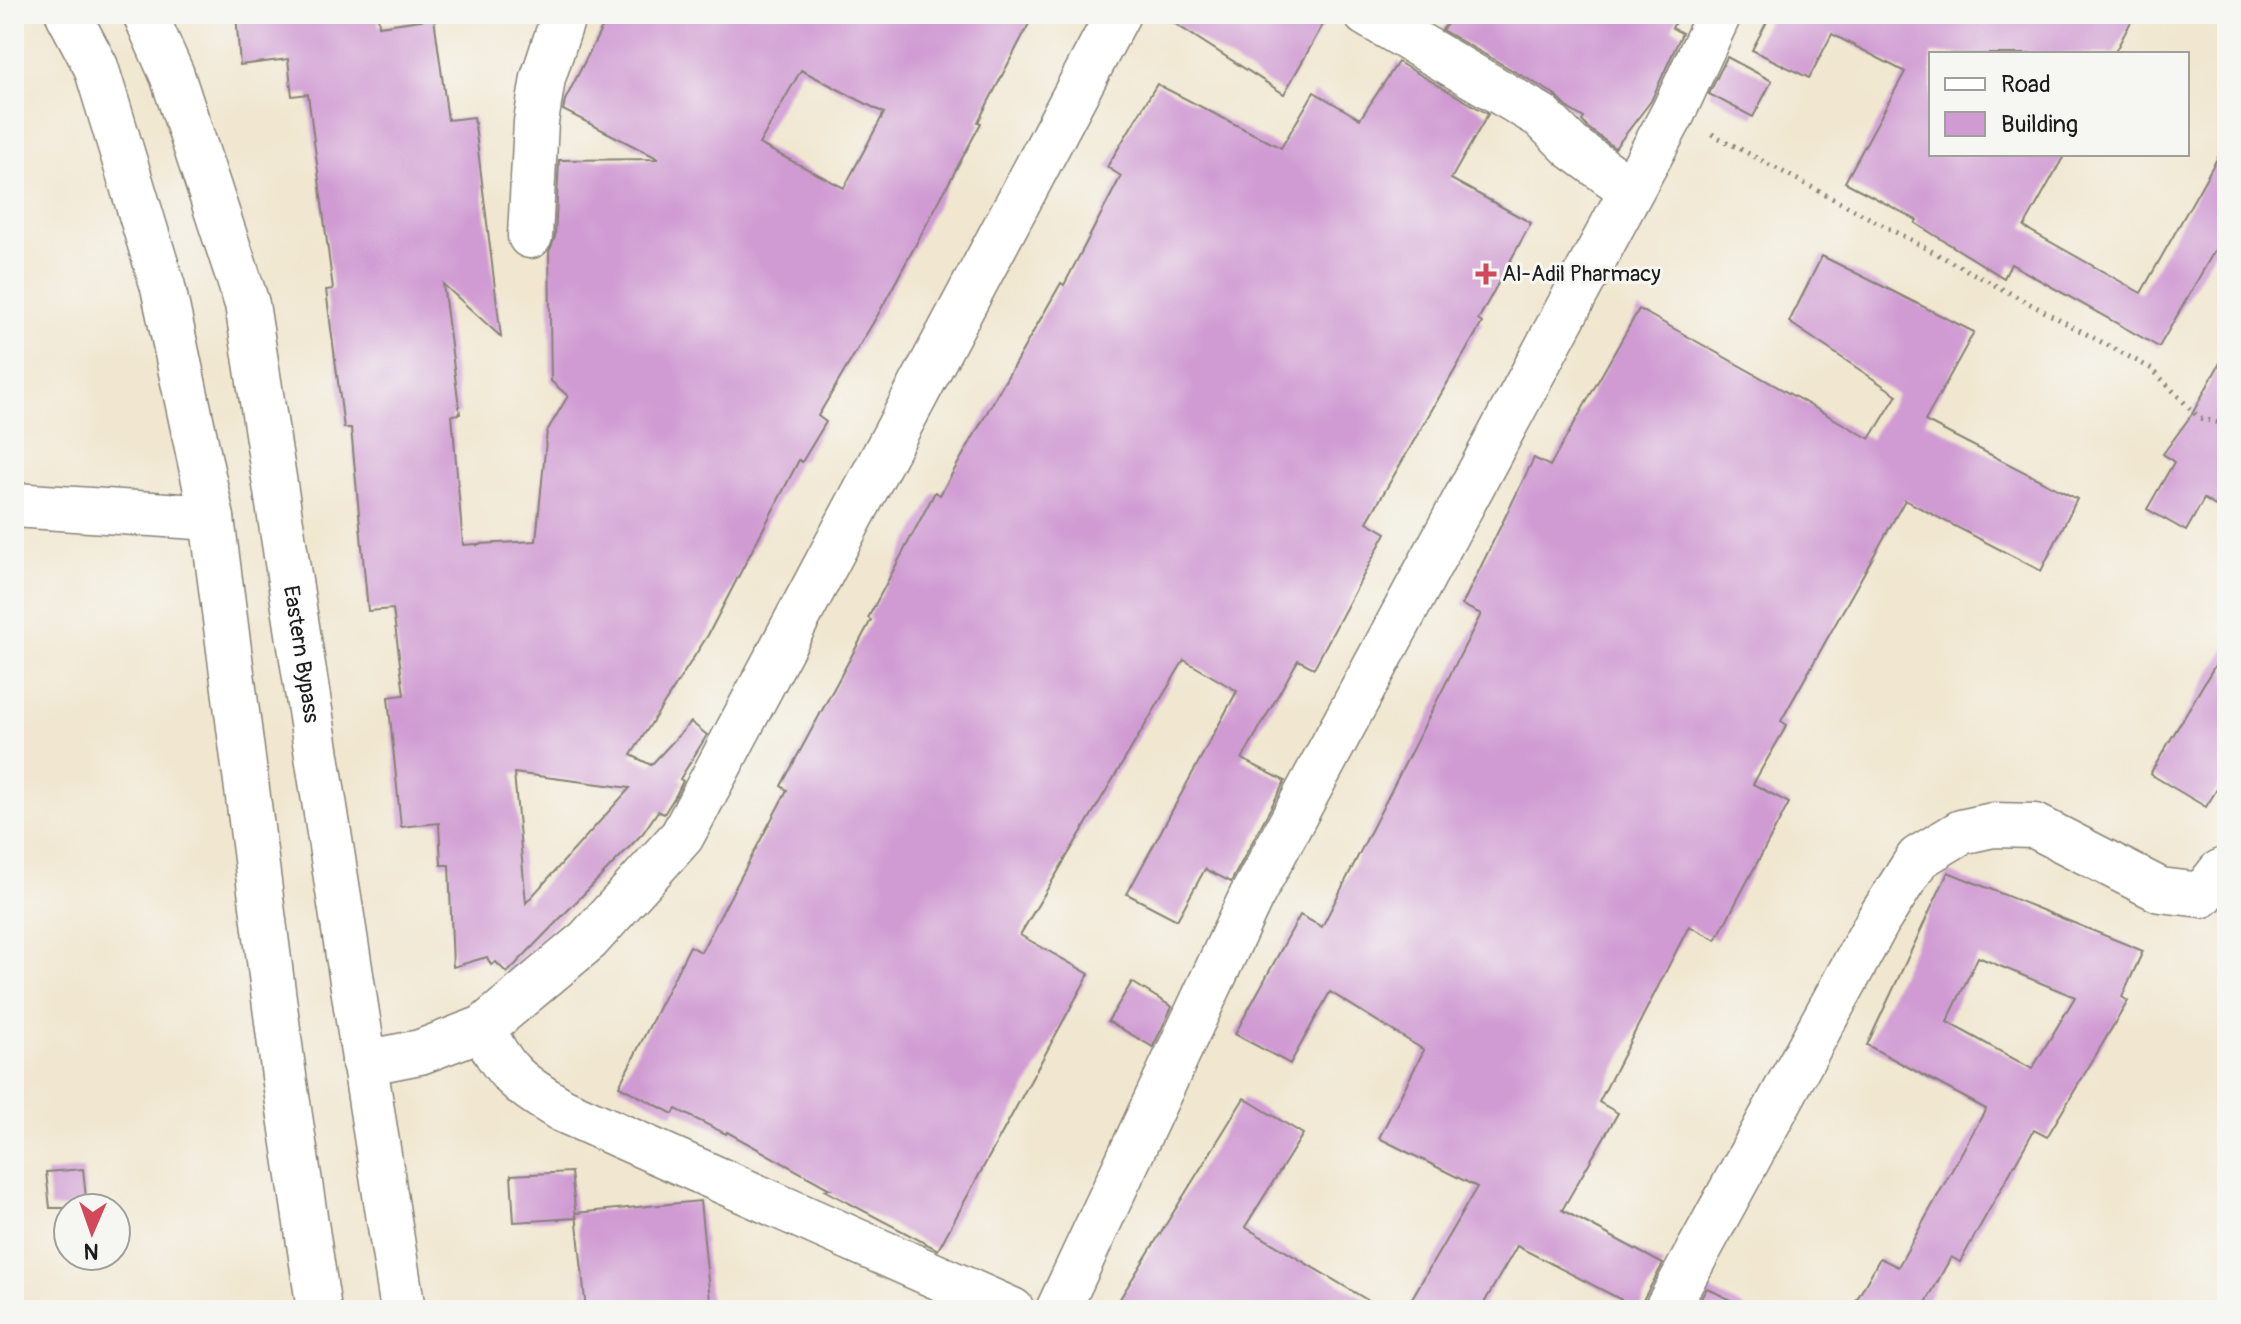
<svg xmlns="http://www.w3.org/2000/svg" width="2241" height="1324" font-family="Pangolin,sans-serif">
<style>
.building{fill:#d09bd3;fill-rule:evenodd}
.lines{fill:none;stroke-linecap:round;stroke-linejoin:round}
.minor-casing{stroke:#868276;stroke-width:47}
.trunk-casing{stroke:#868276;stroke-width:47}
.path{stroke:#868276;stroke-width:5;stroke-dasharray:2 6;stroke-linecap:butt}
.minor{stroke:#fff;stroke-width:44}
.trunk{stroke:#fff;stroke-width:44}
.poi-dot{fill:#d1495b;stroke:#f6f6f2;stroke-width:3}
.labels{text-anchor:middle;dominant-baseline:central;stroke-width:6;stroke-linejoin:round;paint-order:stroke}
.poi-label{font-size:22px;fill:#1c1c1c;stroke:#f6f6f2;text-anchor:start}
.street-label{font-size:22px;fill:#1c1c1c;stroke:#f6f6f2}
</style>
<rect width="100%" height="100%" fill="#f6f6f2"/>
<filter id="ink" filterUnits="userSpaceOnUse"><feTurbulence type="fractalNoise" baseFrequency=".0125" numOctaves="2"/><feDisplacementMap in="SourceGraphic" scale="16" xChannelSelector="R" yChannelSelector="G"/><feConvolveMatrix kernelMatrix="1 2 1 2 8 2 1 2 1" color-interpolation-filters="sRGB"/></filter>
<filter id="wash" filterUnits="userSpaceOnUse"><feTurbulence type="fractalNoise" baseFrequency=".006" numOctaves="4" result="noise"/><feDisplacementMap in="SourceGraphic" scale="32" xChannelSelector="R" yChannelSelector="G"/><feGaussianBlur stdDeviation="1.8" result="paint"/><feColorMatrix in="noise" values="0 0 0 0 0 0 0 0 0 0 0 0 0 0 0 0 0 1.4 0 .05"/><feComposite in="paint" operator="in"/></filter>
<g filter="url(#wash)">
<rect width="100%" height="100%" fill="#f1e7d0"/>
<g id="blocks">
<!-- building -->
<g class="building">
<path d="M236 14H378L379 26 434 18 448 120 474 117 501 337 443 284 460 414 452 415 463 545 477 544V546L478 544 536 541 547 431 568 396 551 381 549 252 555 237 559 160 659 159 563 110 565 100 609 14H1034L978 122 981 123 880 311 818 416 826 422 802 462 799 460 708 635 631 755 651 765 691 722 707 735 680 779 683 781 676 795 664 814 658 811 643 833 507 973 496 962 491 965 487 957 453 967 449 865H441L439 823 401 827 388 697 404 695 393 609 368 611 351 428H344L326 290 333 289 308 94 292 96 288 59 240 65ZM801 70 884 113 844 188 759 144ZM514 773 630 788 526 903Z"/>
<polygon points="1160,14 1329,14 1284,94"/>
<polygon points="1455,14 1680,14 1672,28 1682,33 1651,101 1615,148 1588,128 1582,121 1584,118 1569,109 1554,94 1442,30"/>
<polygon points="1771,14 2135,14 2114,54 1931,54 1931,154 2065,154 2024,227 2141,293 2227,141 2227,229 2159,347 2011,264 2004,278 1915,223 1917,220 1845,182 1905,72 1832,34 1809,78 1752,50"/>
<polygon points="1727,57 1772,81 1753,117 1709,94"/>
<polygon points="1398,62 1488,114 1451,179 1531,223 1478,320 1482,323 1367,522 1386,533 1314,668 1298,660 1242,759 1285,781 1231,882 1205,869 1177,920 1127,894 1237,691 1184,660 1020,935 1089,974 938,1250 824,1190 830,1189 727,1132 726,1134 676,1109 673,1114 619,1086 690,946 701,952 787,790 781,786 871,620 868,618 935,492 940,495 1061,283 1064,285 1121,176 1107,167 1157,84 1281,148 1314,92 1360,119"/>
<polygon points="1822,256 1974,332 1925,421 2077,499 2041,571 1905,500 1781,721 1787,725 1753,784 1789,803 1716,940 1689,926 1599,1102 1618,1113 1562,1210 1663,1264 1644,1298 1641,1310 1517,1246 1480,1310 1405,1310 1477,1187 1379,1138 1424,1050 1330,992 1290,1064 1235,1034 1300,915 1322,927 1481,614 1462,605 1534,458 1550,466 1639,309 1870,439 1897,395 1789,322"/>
<polygon points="2227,350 2227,513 2204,499 2186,531 2147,509 2174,462 2163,454 2192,414"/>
<polygon points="2227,645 2227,773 2206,807 2150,774"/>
<path d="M1948 872 2143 951 2122 997 2128 1001 2047 1137 2034 1130 1960 1262 1951 1257 1922 1310H1851L1880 1258 1898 1267 1986 1109 1867 1045ZM1978 957 2075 997 2032 1069 1947 1022Z"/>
<polygon points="1132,982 1172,1007 1153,1047 1108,1021"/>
<polygon points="1244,1098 1303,1134 1245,1227 1384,1310 1113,1310"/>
<polygon points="83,1169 87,1208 50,1208 46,1172"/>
<polygon points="571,1172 576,1218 514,1222 511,1175"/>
<polygon points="700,1201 711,1310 586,1310 576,1213"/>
<polygon points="1707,1288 1749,1310 1694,1310"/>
</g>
</g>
</g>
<g filter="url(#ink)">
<use href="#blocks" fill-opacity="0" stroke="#868276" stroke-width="2"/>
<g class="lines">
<!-- minor casing -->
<g class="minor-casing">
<g id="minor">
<polyline points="1366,14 1541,116 1572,147 1631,190"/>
<polyline points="530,236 536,122 543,78 564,14"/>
<polyline points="14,505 212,518"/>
<path d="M483 1028C503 1073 521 1085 562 1110L1012 1310"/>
<polyline points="364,1063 420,1052 483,1028 588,940 682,836 1118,14"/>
<polyline points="1058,1310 1251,897 1673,113 1719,14"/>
<polyline points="1666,1310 1879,919 1918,858 1961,832 1993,825 2035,826 2160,890 2202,895 2220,872 2227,869"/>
</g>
</g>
<!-- trunk casing -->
<g class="trunk-casing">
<g id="trunk">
<polyline points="68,14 96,67 163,287 212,518 284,1076 319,1310"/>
<path id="s1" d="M145 14 172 75 247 304 403 1310"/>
</g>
</g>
<!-- path -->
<polyline class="path" points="1712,134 2152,369 2199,418 2227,425"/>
<!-- minor -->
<use href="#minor" class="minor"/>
<!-- trunk -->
<use href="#trunk" class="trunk"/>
</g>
</g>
<!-- markers -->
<path class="poi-dot" d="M1482 262h8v8h8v8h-8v8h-8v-8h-8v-8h8z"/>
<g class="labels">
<!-- poi labels -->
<g class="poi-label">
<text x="1502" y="274">Al-Adil Pharmacy</text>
</g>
<!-- street labels -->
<g class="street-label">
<text stroke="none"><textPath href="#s1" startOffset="662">Eastern Bypass</textPath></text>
</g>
</g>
<!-- margin -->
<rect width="2241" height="1324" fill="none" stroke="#f6f6f2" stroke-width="48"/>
<!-- legend -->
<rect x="1929" y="52" width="260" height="104" fill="#f6f6f2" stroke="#9f9f9c" stroke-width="2"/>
<rect x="1945" y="78" width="40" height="12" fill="#ffffff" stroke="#9f9f9c" stroke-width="2"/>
<text x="2001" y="92" font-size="24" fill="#1c1c1c">Road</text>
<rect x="1945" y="112" width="40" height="24" fill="#d09bd3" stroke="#9f9f9c" stroke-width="2"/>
<text x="2001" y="132" font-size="24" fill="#1c1c1c">Building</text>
<!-- north arrow -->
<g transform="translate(92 1232) rotate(182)"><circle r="38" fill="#f6f6f2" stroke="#9f9f9c" stroke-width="2"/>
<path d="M0-6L14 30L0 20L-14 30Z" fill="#d1495b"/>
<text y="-12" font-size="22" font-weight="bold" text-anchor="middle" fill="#1c1c1c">N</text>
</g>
</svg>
